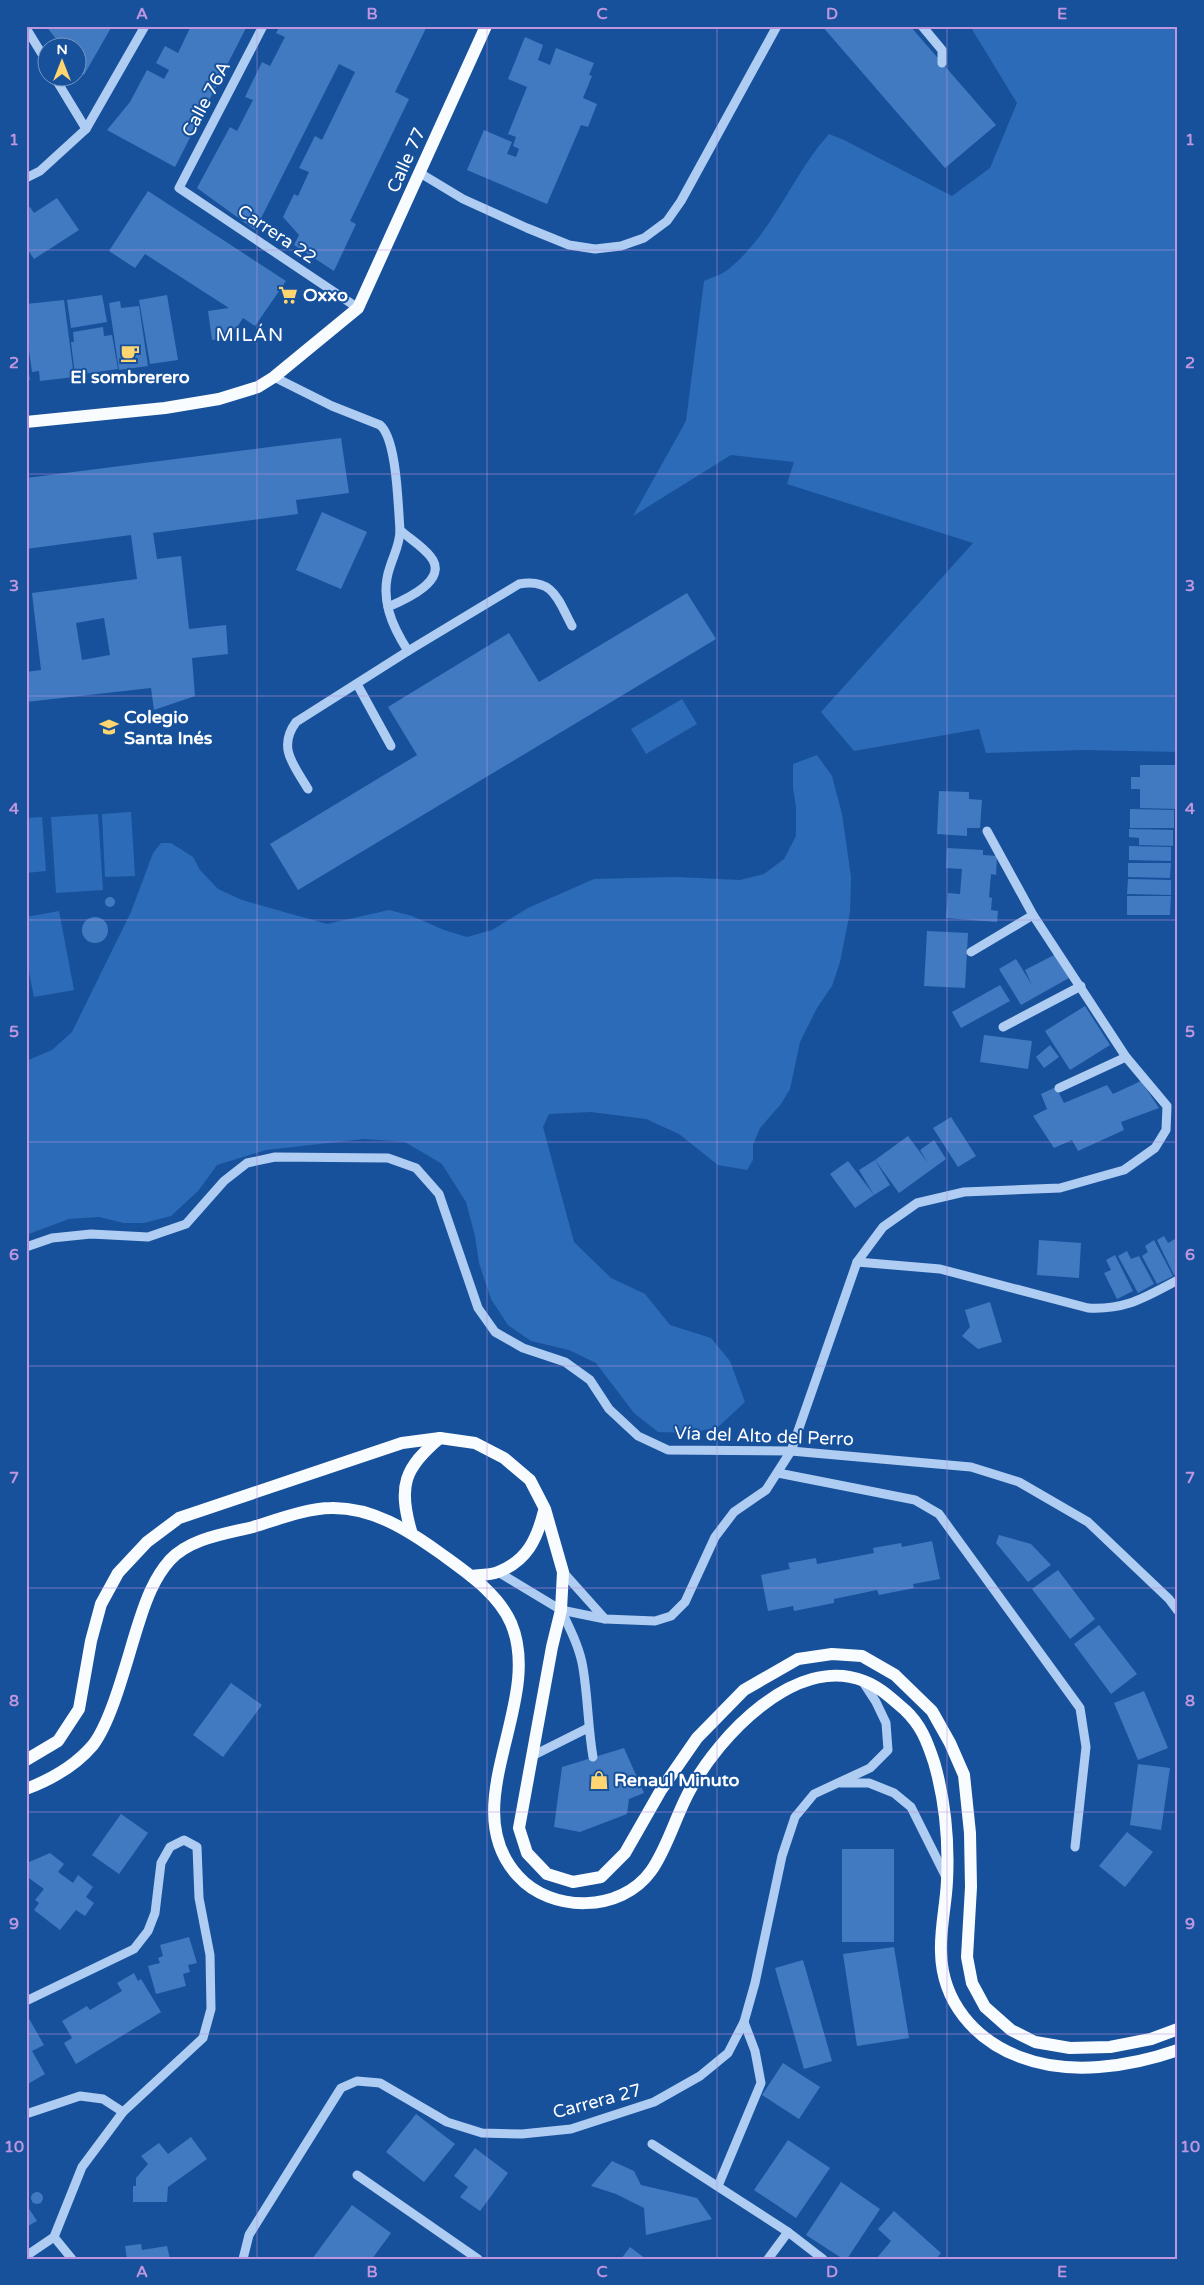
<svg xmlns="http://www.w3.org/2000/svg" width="1204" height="2285" font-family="'Varela Round',sans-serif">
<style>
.green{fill:#2c6bb8}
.building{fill:#417ac1;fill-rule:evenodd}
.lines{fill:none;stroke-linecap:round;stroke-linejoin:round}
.minor{stroke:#afcdf2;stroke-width:9}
.major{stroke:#f9fcff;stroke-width:12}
.grid{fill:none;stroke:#bd96df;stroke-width:1;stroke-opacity:0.55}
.labels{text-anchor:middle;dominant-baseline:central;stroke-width:4;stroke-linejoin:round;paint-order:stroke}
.street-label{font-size:18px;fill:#fff;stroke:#18519b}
.poi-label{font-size:18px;font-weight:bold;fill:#fff;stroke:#18519b;text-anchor:start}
.neighbourhood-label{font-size:19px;letter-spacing:1px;fill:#fff;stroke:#18519b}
.neatline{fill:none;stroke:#bd96df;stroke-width:2}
.grid-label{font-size:16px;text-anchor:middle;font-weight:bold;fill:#bd96df}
</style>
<rect width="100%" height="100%" fill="#18519b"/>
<!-- green -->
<g class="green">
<path d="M970 26H1178V752L1084 750 986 753 979 729 854 751 821 712 973 543 787 484 794 462 731 455 633 516 686 421 704 281C713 277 724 274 731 267 774 231 792 175 829 134L844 140 952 196 990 168 1017 103Z"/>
<polygon points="682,699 697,724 646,754 631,729"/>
<polygon points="817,755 832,776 842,814 851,877 850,912 840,962 832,986 817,1008 800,1042 790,1089 781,1104 760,1128 753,1145 753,1160 747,1170 718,1165 679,1134 646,1119 591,1112 549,1114 543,1127 574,1242 611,1278 645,1294 670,1325 711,1338 730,1361 745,1402 718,1427 691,1433 658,1432 634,1413 596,1363 569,1350 531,1341 508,1325 491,1299 479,1263 475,1236 466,1202 442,1164 405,1142 364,1139 266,1150 217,1165 198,1191 171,1216 144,1223 124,1223 99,1217 69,1219 26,1235 26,1061 52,1050 72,1032 131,912 153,853 161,843 171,843 193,857 200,870 218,889 242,900 327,924 389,910 412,916 444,930 467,937 492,930 528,908 594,879 675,877 740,880 764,874 784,859 796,836 796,807 793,788 793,764"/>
<polygon points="131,812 135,876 105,877 102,814"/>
<polygon points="98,814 103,890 56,893 51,817"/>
<polygon points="42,817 46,871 26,873 26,818"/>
<polygon points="59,911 74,990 34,997 26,957 26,917"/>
</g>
<!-- building -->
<g class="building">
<polygon points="46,26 112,26 84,75 78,67 78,48 63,48"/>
<polygon points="191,26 201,29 202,26 247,26 175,167 107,130 130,102 147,70 164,79 169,70 156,63 165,46 178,53"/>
<polygon points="280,26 427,26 395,92 409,99 350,221 356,224 334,271 294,245 299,235 283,217 294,194 298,196 309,172 299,168 315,136 322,140 355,72 339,64 255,230 197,188 230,127 237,131 253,100 245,97 262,62 270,66 285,37 276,33"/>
<polygon points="822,26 910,26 996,125 945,168"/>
<polygon points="525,37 543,45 538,60 550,65 556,48 594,63 589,75 592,76 583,98 597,104 588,127 581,125 547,204 467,170 484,130 512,142 507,154 516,157 519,149 513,146 516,137 508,134 527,87 508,79"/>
<polygon points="148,191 286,281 255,326 243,318 236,329 228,330 229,338 212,340 208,311 229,308 145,254 135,268 109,251"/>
<polygon points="57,198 79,230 34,259 26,247 26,209 30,207 34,213"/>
<polygon points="102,295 107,322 71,328 67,300"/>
<polygon points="167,295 178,360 150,364 139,300"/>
<polygon points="64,300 74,377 40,381 39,371 32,372 26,329 26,304"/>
<polygon points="120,301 121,308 139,306 148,366 119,370 109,303"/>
<polygon points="103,327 104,336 112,335 118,369 75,375 71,342 74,342 73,332"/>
<polygon points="26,355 30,380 26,380"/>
<path d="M341 438 349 493 296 500 298 514 153 533 157 559 181 556 189 629 226 625 228 654 192 658 195 696 154 710 151 688 26 702V672L41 670 32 593 137 579 131 535 26 549V478ZM104 618 110 655 82 660 76 623Z"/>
<polygon points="322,512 367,532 341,589 296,570"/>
<polygon points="687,593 716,639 298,890 270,844 417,755 388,707 509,633 539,682"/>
<polygon points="1140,765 1176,765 1176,809 1140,808 1140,789 1131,789 1131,777 1140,777"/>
<polygon points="939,791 969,792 969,799 982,800 980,828 967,828 967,836 937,834"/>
<polygon points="1130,809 1174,810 1174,828 1130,828"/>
<polygon points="1129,829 1173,830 1173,846 1139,845 1139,838 1129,837"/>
<polygon points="1129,846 1171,847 1171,861 1129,860"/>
<polygon points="947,848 983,850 983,855 997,856 996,875 991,874 989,897 992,898 991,910 998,911 997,922 946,918 948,893 960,894 962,869 946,868"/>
<polygon points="1128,863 1171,863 1170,878 1128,877"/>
<polygon points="1128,879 1171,880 1171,895 1127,894"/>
<polygon points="1127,896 1171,896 1170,915 1127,915"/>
<circle cx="110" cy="902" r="5"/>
<circle cx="95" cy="930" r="13"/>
<polygon points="927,931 968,933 965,988 924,986"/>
<polygon points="1056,954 1069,978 1021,1005 999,969 1016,959 1032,985 1025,970"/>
<polygon points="1000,985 1010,1001 961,1028 952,1012"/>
<polygon points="1085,1006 1110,1045 1070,1070 1045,1031"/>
<polygon points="984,1035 1032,1041 1028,1069 980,1062"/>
<polygon points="1050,1045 1059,1057 1044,1068 1036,1057"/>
<polygon points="1141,1081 1159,1108 1121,1122 1124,1130 1078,1151 1072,1140 1054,1148 1033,1116 1047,1109 1041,1094 1056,1087 1064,1103 1107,1085 1113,1094"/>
<polygon points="951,1117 976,1156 958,1167 933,1128"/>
<polygon points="908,1136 928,1163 920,1150 934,1140 946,1159 899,1193 875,1160"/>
<polygon points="875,1160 890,1185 874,1195 859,1170"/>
<polygon points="848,1161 874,1195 855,1208 830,1174"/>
<polygon points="1164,1236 1168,1243 1175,1239 1178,1244 1178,1274 1174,1275 1157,1240"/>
<polygon points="1039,1240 1081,1243 1079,1278 1037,1275"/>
<polygon points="1154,1240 1173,1276 1157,1284 1142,1256 1148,1252 1145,1246"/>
<polygon points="1127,1251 1131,1259 1139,1256 1154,1284 1138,1293 1118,1256"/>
<polygon points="1115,1255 1133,1291 1117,1299 1104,1273 1111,1270 1106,1260"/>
<polygon points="990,1302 1002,1342 978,1349 962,1336 970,1327 965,1310"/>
<polygon points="999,1535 1031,1544 1051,1565 1028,1582 996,1543"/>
<polygon points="932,1541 940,1579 913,1584 914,1588 879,1595 877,1590 834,1599 834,1603 794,1611 793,1606 768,1611 761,1575 790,1569 788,1563 816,1558 817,1564 874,1553 873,1548 901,1543 902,1547"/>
<polygon points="1058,1570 1095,1619 1070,1639 1032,1589"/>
<polygon points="1099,1625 1137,1674 1111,1694 1074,1644"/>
<polygon points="231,1683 262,1705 223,1757 193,1735"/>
<polygon points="1144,1691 1168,1748 1138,1760 1114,1703"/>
<polygon points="624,1748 644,1793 629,1799 627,1814 580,1832 554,1827 562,1767"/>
<polygon points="1138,1764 1170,1768 1161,1830 1130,1825"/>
<polygon points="121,1814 148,1833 119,1874 92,1855"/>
<polygon points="1127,1832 1153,1852 1125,1887 1099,1866"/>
<rect x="842" y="1849" width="52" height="93"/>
<polygon points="50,1853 64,1864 58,1872 73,1883 78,1875 93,1887 86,1897 94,1903 85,1916 76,1910 60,1930 34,1910 39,1903 35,1900 44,1889 26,1876 26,1865 29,1862"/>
<polygon points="189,1937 197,1963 188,1965 190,1972 183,1974 186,1986 156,1994 148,1966 160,1963 158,1958 163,1956 160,1945"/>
<polygon points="894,1947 909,2038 857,2046 843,1954"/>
<polygon points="803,1960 832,2061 804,2069 775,1968"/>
<polygon points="134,1973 138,1981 141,1979 161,2012 76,2064 64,2043 72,2038 62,2021 87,2006 90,2010 122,1991 117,1983"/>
<polygon points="28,2017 44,2045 32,2051 45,2074 26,2085"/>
<polygon points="783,2063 820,2087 799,2119 762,2095"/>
<polygon points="416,2114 455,2144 424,2182 386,2152"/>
<polygon points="191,2137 207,2159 168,2187 167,2202 133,2202 133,2186 136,2186 136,2178 148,2164 141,2156 159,2143 168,2154"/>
<polygon points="788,2140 830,2168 796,2218 754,2190"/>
<polygon points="475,2148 508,2173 480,2211 460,2197 468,2187 454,2176"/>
<polygon points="612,2161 634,2171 641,2185 697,2198 712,2219 646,2235 644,2208 616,2194 591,2186"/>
<polygon points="841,2182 880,2209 847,2259 843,2259 806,2235"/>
<circle cx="37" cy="2198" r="6"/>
<polygon points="26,2204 37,2221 26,2227"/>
<polygon points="352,2205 391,2233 372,2259 312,2259"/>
<polygon points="894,2211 941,2253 936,2259 876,2259 891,2241 878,2229"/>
<polygon points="141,2244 142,2250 167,2246 170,2259 127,2259 125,2246"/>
<polygon points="630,2247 646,2259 621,2259"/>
</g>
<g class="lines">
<!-- minor -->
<g class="minor">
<polyline points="263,26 179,188 358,308"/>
<polyline points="922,26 942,50 942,63"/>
<polyline points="26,28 48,64"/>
<polyline points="55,78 86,129"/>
<polyline points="420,173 463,199 527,228 569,245 595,249 621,246 644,238 667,221 681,201 777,26"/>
<polyline points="26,178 40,171 86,129 145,26"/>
<path d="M274 377 332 406 380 425C397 439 398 506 400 530 400 544 394 554 390 567 379 598 392 626 408 651L296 722C277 748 294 765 308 789"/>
<path d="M388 607C404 600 451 580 430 556 422 546 410 539 400 530"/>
<path d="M408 651 519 584C554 578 558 600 572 626"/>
<polyline points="357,684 391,746"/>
<polyline points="971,952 1033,915"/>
<polyline points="1003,1027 1081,986"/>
<polyline points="1059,1088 1126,1057"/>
<polyline points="26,1247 52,1238 91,1234 148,1237 186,1224 224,1181 247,1163 275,1157 388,1158 416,1168 439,1194 478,1308 495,1332 523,1348 565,1362 590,1380 609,1409 638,1436 668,1450 791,1451 971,1467 1019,1482 1088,1522 1169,1599 1178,1611"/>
<path d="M857 1262 940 1269 1088 1308C1127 1310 1145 1297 1178 1280"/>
<polyline points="778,1473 915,1500 939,1514 1080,1708 1086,1747 1075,1847"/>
<polyline points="498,1572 561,1610 605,1619 655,1621 671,1616 685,1602 715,1537 734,1512 766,1490 791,1451 857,1262 883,1227 917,1203 964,1192 1060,1188 1124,1170 1155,1148 1166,1130 1167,1106 1126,1057 1033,915 987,831"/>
<polyline points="563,1572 605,1619"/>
<path d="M561 1610C570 1629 580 1648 583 1668 588 1698 588 1728 593 1757"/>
<polyline points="534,1755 588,1728"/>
<polyline points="841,1783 869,1783 894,1793 911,1807 946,1877"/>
<polyline points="26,2001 134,1949 148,1931 155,1913 161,1863 170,1847 184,1840 197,1847 199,1898 210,1955 211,2009 203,2038 123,2112 82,2167 54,2237 26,2256"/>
<polyline points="26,2114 80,2096 103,2099 123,2112"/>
<polyline points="652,2144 788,2232 823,2259"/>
<polyline points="357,2175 478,2259"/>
<polyline points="718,2186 761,2083 755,2051 744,2022"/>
<polyline points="54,2237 72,2259"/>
<polyline points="243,2259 249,2235 341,2088 357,2081 380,2083 447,2122 482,2133 522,2134 571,2129 654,2102 700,2076 728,2053 744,2022 755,1983 782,1856 795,1817 814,1794 870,1768 888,1750 886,1723 876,1702 861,1679"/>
<polyline points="768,2259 788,2232"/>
</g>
<!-- major -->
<g class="major">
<polyline points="26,422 165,408 219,399 258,387 274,377 358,308 486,26"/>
<path d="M411 1531C398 1486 404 1468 440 1438"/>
<path d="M471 1576C479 1575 490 1575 498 1572 527 1561 537 1539 544 1511"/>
<polyline points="26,1760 58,1741 79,1709 91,1641 101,1604 118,1573 147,1542 179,1518 402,1443 440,1438 475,1443 504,1458 530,1480 545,1509 563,1572 561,1610 552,1647 519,1828 527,1853 547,1874 573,1882 601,1877 625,1853 661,1790 697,1738 744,1690 798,1659 832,1654 862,1656 895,1675 932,1711 950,1743 964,1775 970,1833 971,1887 967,1957 972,1983 985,2007 1011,2030 1035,2042 1070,2048 1110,2047 1151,2039 1178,2029"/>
<path d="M26 1789C50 1780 76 1765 93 1745 113 1719 128 1655 139 1622 146 1600 154 1578 170 1560 191 1538 225 1534 253 1527 276 1520 308 1508 331 1508 372 1507 408 1530 440 1553 466 1572 498 1593 511 1623 545 1703 453 1805 518 1876 551 1913 621 1913 651 1871 667 1849 676 1815 690 1790 719 1736 796 1654 864 1681 880 1687 892 1699 905 1710 921 1725 927 1741 934 1762 945 1800 949 1841 947 1881 946 1905 940 1928 941 1952 942 2002 975 2040 1020 2057 1069 2076 1129 2067 1178 2050"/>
</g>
</g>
<!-- grid -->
<path class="grid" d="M257 26V2259M487 26V2259M717 26V2259M947 26V2259M26 250H1178M26 474H1178M26 696H1178M26 920H1178M26 1142H1178M26 1366H1178M26 1588H1178M26 1812H1178M26 2034H1178"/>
<!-- icons -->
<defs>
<g id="supermarket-bare" transform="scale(1.5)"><path d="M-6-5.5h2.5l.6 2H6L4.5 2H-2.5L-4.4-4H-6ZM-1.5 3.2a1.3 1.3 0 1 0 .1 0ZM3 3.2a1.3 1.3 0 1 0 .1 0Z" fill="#ffd56f" stroke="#18519b" stroke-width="2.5" paint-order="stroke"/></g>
<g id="cafe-bare" transform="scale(1.5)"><path d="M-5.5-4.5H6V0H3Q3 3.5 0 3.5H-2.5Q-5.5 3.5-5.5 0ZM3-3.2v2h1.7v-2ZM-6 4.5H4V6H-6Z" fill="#ffd56f" stroke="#18519b" stroke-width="2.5" paint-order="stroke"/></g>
<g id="school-bare" transform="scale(1.5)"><path d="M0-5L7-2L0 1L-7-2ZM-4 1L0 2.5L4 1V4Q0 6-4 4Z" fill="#ffd56f" stroke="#18519b" stroke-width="2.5" paint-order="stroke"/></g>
<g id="shop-bare" transform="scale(1.5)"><path d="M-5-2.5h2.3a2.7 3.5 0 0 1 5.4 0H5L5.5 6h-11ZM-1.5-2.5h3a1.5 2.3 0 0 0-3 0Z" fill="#ffd56f" stroke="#18519b" stroke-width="2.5" paint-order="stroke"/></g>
</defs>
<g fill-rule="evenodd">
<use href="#supermarket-bare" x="288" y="295"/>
<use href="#cafe-bare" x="130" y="353"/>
<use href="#school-bare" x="109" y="727"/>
<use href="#shop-bare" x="599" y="1780"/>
</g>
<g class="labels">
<!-- street labels -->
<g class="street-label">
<text transform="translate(206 99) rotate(-62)">Calle 76A</text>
<text transform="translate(406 160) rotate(-66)">Calle 77</text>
<text transform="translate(277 234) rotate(34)">Carrera 22</text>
<text transform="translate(764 1436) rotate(2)">Vía del Alto del Perro</text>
<text transform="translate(597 2101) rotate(-15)">Carrera 27</text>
</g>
<!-- poi labels -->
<g class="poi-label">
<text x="303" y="295">Oxxo</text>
<text x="130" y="377" text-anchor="middle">El sombrerero</text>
<text x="124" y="717">Colegio<tspan x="124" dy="21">Santa Inés</tspan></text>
<text x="614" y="1780">Renaul Minuto</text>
</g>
<!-- neighbourhood labels -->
<g class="neighbourhood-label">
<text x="250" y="335">MILÁN</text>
</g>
</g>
<!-- border -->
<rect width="1204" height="2285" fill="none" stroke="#18519b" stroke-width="55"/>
<!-- north arrow -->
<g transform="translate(62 62)"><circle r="24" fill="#18519b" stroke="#7497c3"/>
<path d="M0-4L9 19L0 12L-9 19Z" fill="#ffd56f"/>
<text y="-8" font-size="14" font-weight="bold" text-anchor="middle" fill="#ffffff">N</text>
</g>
<rect x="28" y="28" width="1148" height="2230" class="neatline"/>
<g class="grid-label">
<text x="142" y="19">A</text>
<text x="372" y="19">B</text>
<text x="602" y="19">C</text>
<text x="832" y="19">D</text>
<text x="1062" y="19">E</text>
<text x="14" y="145">1</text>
<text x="1190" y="145">1</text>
<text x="14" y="368">2</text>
<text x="1190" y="368">2</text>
<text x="14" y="591">3</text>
<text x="1190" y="591">3</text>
<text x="14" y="814">4</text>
<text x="1190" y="814">4</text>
<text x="14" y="1037">5</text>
<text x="1190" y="1037">5</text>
<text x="14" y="1260">6</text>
<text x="1190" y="1260">6</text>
<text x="14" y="1483">7</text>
<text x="1190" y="1483">7</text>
<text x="14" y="1706">8</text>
<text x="1190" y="1706">8</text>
<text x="14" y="1929">9</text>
<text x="1190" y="1929">9</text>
<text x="14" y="2152">10</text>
<text x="1190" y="2152">10</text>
<text x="142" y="2277">A</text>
<text x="372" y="2277">B</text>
<text x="602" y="2277">C</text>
<text x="832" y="2277">D</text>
<text x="1062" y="2277">E</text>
</g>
</svg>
